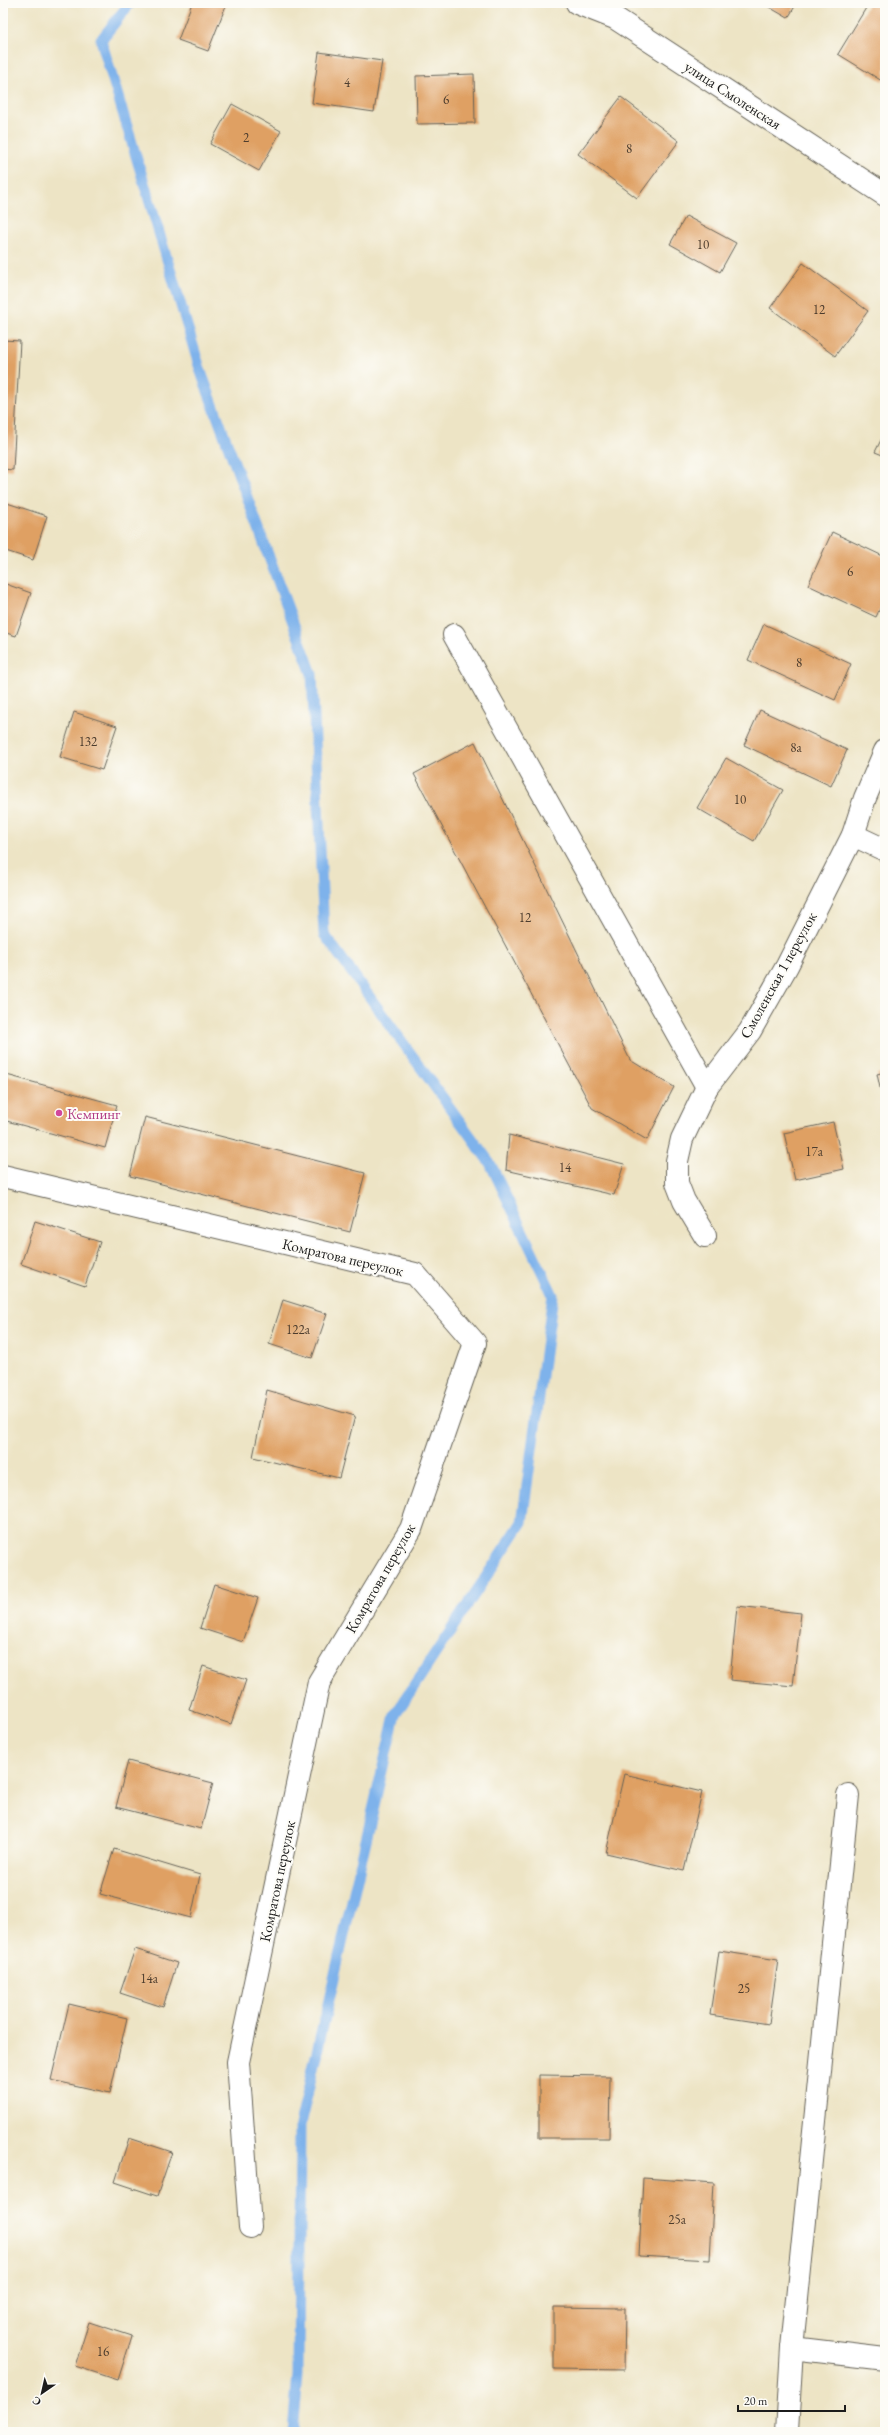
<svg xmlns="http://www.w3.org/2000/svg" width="888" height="2435" font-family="'EB Garamond',serif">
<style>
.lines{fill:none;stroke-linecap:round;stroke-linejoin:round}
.stream{stroke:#7eb2eb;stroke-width:11}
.building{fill:#dfa064}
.minor-casing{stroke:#656257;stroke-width:24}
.minor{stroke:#fff;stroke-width:22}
.hotel-dot{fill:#d1479c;stroke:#fdfcf7;stroke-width:1.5}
.labels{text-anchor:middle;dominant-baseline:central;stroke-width:4;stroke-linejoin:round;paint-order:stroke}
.number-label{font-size:13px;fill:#4d3d2e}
.street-label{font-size:15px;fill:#1c1c1c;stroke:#fdfcf7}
.hotel-label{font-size:15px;fill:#b23c85;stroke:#fdfcf7;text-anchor:start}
</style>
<rect width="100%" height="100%" fill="#fdfcf7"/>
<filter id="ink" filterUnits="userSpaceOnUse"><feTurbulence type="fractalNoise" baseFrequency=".025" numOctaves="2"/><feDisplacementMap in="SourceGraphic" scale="8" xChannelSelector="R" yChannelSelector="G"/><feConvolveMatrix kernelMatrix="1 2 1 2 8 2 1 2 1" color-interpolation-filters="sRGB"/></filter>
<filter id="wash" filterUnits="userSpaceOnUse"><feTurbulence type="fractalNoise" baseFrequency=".012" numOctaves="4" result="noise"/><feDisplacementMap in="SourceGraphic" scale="16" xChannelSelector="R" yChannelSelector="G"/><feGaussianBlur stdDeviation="0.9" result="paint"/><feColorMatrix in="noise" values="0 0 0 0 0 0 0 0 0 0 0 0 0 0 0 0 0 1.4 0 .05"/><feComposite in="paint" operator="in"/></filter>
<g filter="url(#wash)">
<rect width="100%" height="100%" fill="#ede4c5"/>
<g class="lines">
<!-- stream -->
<polyline class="stream" points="130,3 101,40 201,372 312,674 324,934 490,1163 553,1295 522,1522 395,1715 300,2125 298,2375 293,2432"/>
</g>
<g id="blocks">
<!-- building -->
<g class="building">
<polygon points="192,3 227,3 208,51 178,40"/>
<polygon points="762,3 797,3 788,18"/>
<polygon points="869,3 885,3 885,76 882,81 838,54"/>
<polygon points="319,52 382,61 374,112 312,103"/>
<polygon points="474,74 475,123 417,124 416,76"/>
<polygon points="621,97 679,141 637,198 578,154"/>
<polygon points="232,104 281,131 259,171 210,144"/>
<polygon points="686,216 736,243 720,272 670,244"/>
<polygon points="803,263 868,311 835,356 770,308"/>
<polygon points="3,340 20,341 13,470 3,469"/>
<polygon points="885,432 885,456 875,452"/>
<polygon points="4,502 47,516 33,560 3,550"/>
<polygon points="832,532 885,557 885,598 876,617 808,585"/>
<polygon points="3,583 31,593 16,636 3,632"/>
<polygon points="764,624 851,664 835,700 748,660"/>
<polygon points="760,710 847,750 831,786 744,745"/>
<polygon points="74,712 117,726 102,770 60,757"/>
<polygon points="475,742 630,1060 674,1087 647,1140 592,1108 414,774"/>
<polygon points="726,758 783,790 754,841 697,808"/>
<polygon points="885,1072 885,1106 884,1106 877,1074"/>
<polygon points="3,1074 117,1105 105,1148 3,1120"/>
<polygon points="145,1117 365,1173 350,1232 130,1176"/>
<polygon points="833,1122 844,1169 795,1180 784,1133"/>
<polygon points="509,1135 624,1164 614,1195 506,1170"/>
<polygon points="35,1221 100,1242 85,1286 21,1264"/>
<polygon points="283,1300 327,1314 312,1358 269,1344"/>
<polygon points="267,1390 355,1416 339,1478 253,1457"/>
<polygon points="214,1584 258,1598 243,1642 200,1628"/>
<polygon points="737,1606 801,1613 793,1686 730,1680"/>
<polygon points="203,1666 246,1680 231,1724 189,1710"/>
<polygon points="128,1761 213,1783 201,1829 116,1807"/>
<polygon points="624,1774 702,1792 684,1871 606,1853"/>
<polygon points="114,1849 200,1875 191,1918 100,1894"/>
<polygon points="135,1949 177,1963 163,2007 120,1993"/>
<polygon points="719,1951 778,1960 769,2024 710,2015"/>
<polygon points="69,2004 127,2018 110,2093 51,2080"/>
<polygon points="539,2075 610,2076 609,2138 539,2138"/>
<polygon points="129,2138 172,2152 157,2196 115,2182"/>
<polygon points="643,2178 714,2183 710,2260 639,2256"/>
<polygon points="554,2307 625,2308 624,2370 554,2369"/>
<polygon points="89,2322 132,2336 118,2380 75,2366"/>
</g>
</g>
</g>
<g filter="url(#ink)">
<use href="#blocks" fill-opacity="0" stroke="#656257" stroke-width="1"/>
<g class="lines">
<!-- minor casing -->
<g class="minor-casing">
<g id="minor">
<polyline points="577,3 615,18 885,195"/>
<polyline points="454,635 707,1087"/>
<polyline points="853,835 885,850"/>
<polyline points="3,1176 415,1274 475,1343 411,1529 319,1682 238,2062 250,2227"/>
<polyline points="705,1236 684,1201 677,1183 677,1161 682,1139 707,1087 750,1031 787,966 853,835 865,798 885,751"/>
<polyline points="792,2348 848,1795"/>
<polyline points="787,2432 792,2348 885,2359"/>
</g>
</g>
<!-- minor -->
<use href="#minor" class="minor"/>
</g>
</g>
<!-- markers -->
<circle class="hotel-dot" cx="59" cy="1113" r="4"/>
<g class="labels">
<!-- number labels -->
<g class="number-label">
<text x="347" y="82">4</text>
<text x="446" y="99">6</text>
<text x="246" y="137">2</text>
<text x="629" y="148">8</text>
<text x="703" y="244">10</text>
<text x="819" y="309">12</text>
<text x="850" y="571">6</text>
<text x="799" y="662">8</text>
<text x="88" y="741">132</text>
<text x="796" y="747">8а</text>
<text x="740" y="799">10</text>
<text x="525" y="917">12</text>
<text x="814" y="1151">17а</text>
<text x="565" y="1167">14</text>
<text x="298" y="1329">122а</text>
<text x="149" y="1978">14а</text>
<text x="744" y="1988">25</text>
<text x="677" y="2219">25а</text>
<text x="103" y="2351">16</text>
</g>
<!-- street labels -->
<g class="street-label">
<text transform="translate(733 95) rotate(33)">улица Смоленская</text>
<text transform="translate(778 975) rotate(-61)">Смоленская 1 переулок</text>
<text transform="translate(343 1257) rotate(13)">Комратова переулок</text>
<text transform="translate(380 1578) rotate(-60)">Комратова переулок</text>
<text transform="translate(277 1881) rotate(-78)">Комратова переулок</text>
</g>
<!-- hotel labels -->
<g class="hotel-label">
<text x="67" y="1113">Кемпинг</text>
</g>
</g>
<!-- margin -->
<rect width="888" height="2435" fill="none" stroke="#fdfcf7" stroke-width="16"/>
<!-- north arrow -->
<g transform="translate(42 2393) rotate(214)" stroke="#fdfcf7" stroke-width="3" paint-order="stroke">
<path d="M0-3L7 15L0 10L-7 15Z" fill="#1c1c1c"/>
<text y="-6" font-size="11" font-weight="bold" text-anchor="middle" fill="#1c1c1c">С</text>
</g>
<!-- scale -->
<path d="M738 2405v6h107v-6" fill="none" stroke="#1c1c1c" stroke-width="2"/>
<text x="744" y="2405" font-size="12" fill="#1c1c1c" stroke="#fdfcf7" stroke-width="3" paint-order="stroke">20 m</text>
</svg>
